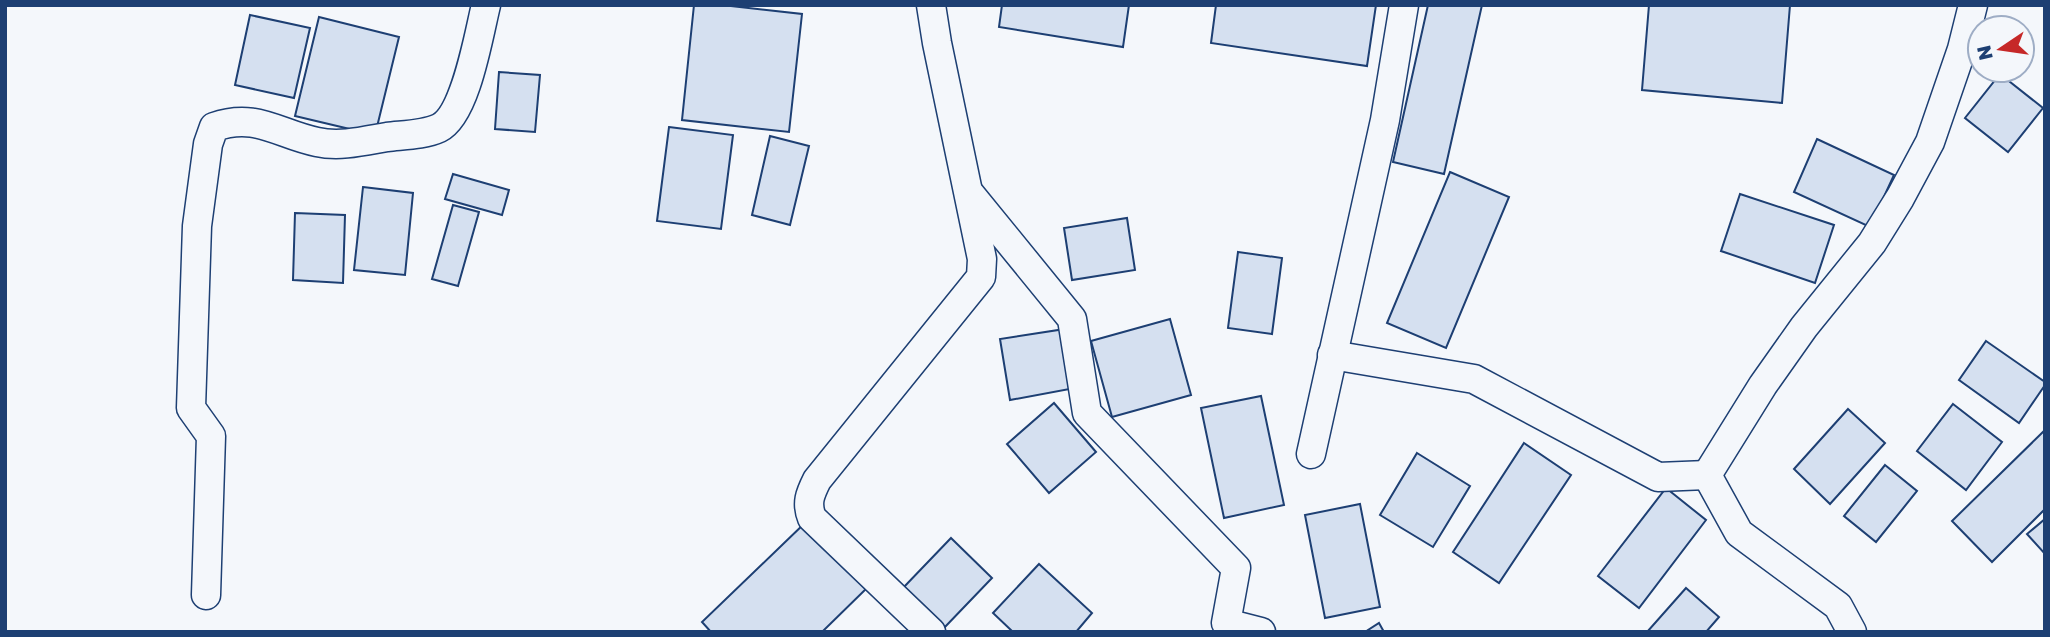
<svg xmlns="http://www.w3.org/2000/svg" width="2050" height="637" font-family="'Golos Text',sans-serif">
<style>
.building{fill:#d5e0f0;stroke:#1d3f73;stroke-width:2}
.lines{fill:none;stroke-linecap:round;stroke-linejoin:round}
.minor-casing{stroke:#1d3f73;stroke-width:31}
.minor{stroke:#f4f7fb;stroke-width:28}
</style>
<rect width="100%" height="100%" fill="#f4f7fb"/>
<!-- building -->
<g class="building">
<polygon points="694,5 722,5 802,14 789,132 682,120"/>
<polygon points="1002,5 1129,5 1123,47 999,27"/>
<polygon points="1216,5 1376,5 1367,66 1211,43"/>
<polygon points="1428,5 1482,5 1444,174 1393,162"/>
<polygon points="1649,5 1790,5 1782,103 1642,90"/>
<polygon points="250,15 310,28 294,98 235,85"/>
<polygon points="319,17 399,37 375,135 295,116"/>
<polygon points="499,72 540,75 535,132 495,129"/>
<polygon points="2000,74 2043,108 2008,152 1965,118"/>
<polygon points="669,127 733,135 721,229 657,221"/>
<polygon points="770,136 809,146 790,225 752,215"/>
<polygon points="1817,139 1894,175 1870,227 1794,192"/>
<polygon points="1450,172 1509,197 1446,348 1387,323"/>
<polygon points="453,174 509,190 502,215 445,199"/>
<polygon points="363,187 413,193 405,275 354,270"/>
<polygon points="1740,194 1834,225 1815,283 1721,251"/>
<polygon points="453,205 479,212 458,286 432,279"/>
<polygon points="295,213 345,215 343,283 293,280"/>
<polygon points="1127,218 1135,270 1072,280 1064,228"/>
<polygon points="1238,252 1282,258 1272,334 1228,328"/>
<polygon points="1170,319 1191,395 1112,417 1091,341"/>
<polygon points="1065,329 1075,388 1010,400 1000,339"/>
<polygon points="1986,341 2045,382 2045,385 2019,423 1959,380"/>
<polygon points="1261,396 1284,505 1224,518 1201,408"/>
<polygon points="1054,403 1096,452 1049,493 1007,444"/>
<polygon points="1953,404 2002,442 1966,490 1917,451"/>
<polygon points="1848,409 1885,443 1830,504 1794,469"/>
<polygon points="2045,430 2045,509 1992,562 1952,521"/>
<polygon points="1524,443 1571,475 1499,583 1453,552"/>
<polygon points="1417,453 1470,486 1433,547 1380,515"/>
<polygon points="1885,465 1917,491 1876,542 1844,516"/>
<polygon points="1666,488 1706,520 1639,608 1598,576"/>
<polygon points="1360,504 1380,607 1325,618 1305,515"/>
<polygon points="2045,519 2045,554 2027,534"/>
<polygon points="807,521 869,586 822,632 711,632 702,622"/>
<polygon points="951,538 992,578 943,629 902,589"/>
<polygon points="1039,564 1092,613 1076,632 1013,632 993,613"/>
<polygon points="1686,588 1719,617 1706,632 1647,632"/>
<polygon points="1379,623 1384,632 1365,632"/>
</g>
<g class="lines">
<!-- minor casing -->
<g class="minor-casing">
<g id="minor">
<polyline points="971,195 1072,319 1087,413 1236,568 1226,623 1261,632"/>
<polyline points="1332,355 1474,379 1658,477 1707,475"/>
<polyline points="1311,454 1385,120 1404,5"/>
<polyline points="1707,475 1763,385 1804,327 1872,243 1900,198 1930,142 1962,49 1973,5"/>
<polyline points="1707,475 1739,533 1838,606 1852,632"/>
<path d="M206 595 211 436 191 408 197 226 208 144 214 127C256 112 278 134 317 142 340 147 364 141 387 137 404 135 424 135 439 128 466 115 479 33 486 5"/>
<path d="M931 632 812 518C806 503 810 494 817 480L981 277 982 259 937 43 931 5"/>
</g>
</g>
<!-- minor -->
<use href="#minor" class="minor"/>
</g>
<!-- border -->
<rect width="2050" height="637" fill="none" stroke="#1d3f73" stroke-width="14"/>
<!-- north arrow -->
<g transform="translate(2001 49) rotate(257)"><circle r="33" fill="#f4f7fb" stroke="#9eadc5" stroke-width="2"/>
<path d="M0-5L12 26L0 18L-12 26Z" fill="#c62828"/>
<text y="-10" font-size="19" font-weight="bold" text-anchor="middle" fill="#1d3f73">N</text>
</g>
</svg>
